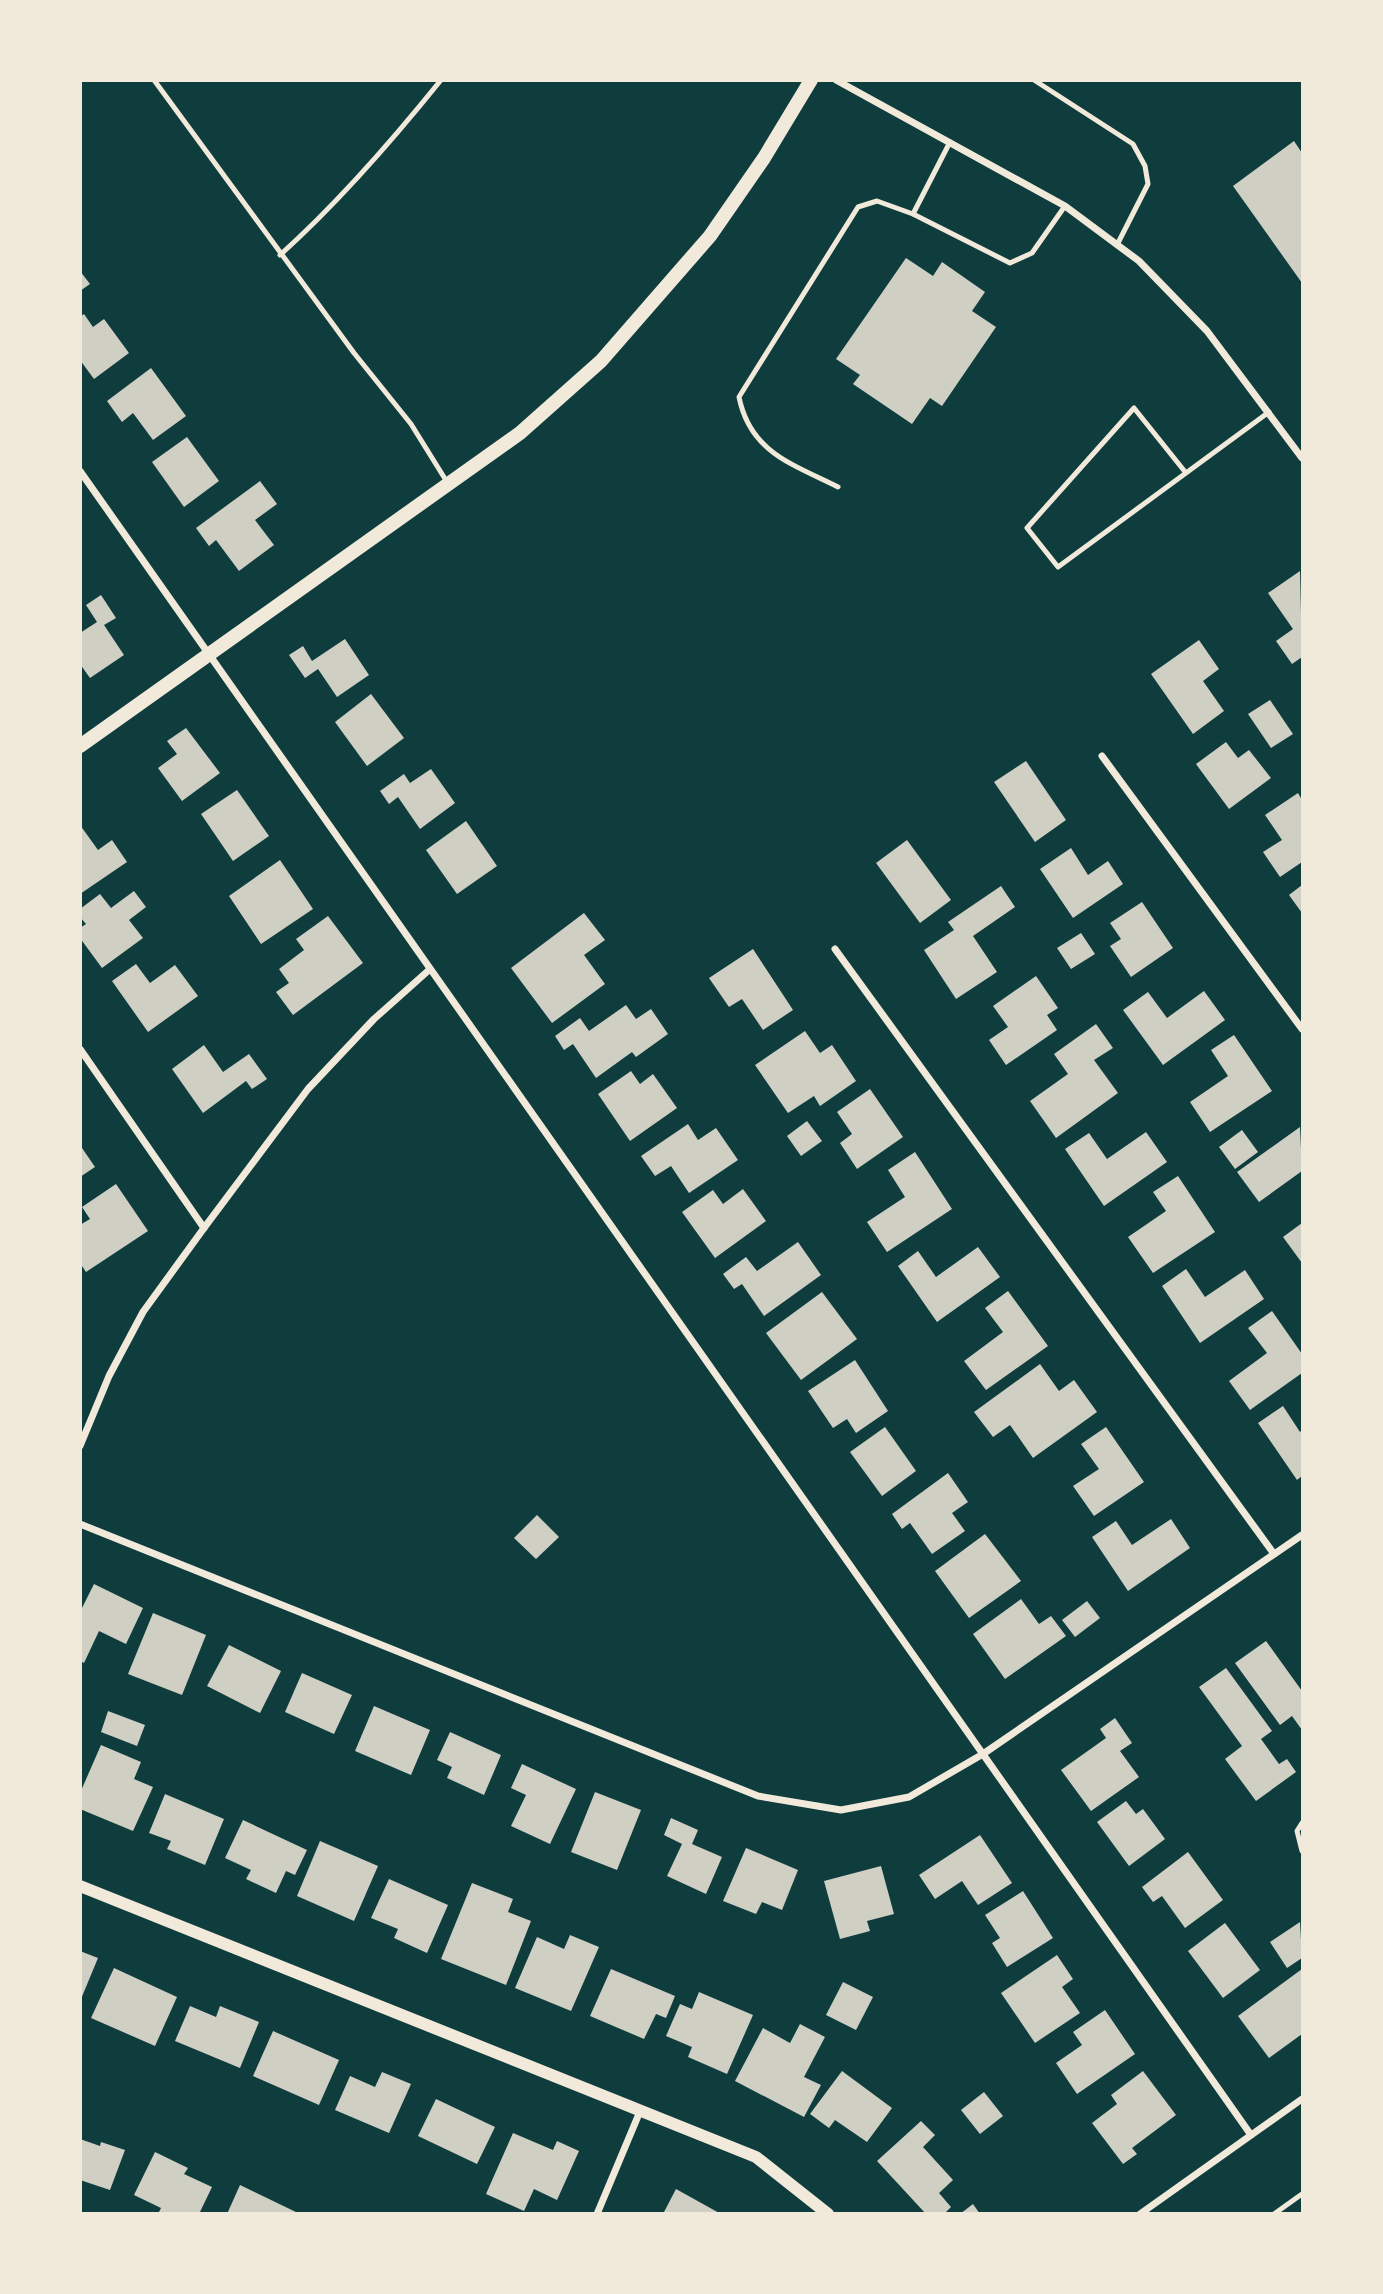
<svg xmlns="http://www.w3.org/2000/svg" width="1383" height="2294" font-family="'Noto Sans',sans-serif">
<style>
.building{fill:#cfcfc3}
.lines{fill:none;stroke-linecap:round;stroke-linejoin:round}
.service{stroke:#f1e9da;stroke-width:5}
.minor{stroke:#f1e9da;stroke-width:7}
.tertiary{stroke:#f1e9da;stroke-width:12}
.secondary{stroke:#f1e9da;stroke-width:14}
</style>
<rect width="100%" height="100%" fill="#0f3d3e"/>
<!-- building -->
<g class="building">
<polygon points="1294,141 1302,153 1302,283 1233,186"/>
<polygon points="906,258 933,276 942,262 985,292 972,311 996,327 942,406 930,398 912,424 853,384 860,375 836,359"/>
<polygon points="80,271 90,284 80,291"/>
<polygon points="84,314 93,327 104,319 129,353 94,379 80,360 80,317"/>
<polygon points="151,368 186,416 153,440 133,413 122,422 107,401"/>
<polygon points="187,437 219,481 184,507 152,462"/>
<polygon points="260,481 277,504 255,520 274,545 239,571 216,540 209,546 196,528"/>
<polygon points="1300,571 1302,657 1292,664 1276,641 1293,629 1268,593"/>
<polygon points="101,595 116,618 104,625 124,655 90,678 80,664 80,633 97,622 86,605"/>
<polygon points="345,639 369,675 337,697 318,669 305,678 289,655 303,646 312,661"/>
<polygon points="1199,640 1219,669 1203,681 1224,711 1193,734 1151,674"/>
<polygon points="371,694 404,738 367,766 335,722"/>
<polygon points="1270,700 1293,734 1271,748 1248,714"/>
<polygon points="186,728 220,773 182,801 158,768 177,754 167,741"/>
<polygon points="1226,742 1238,758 1249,750 1271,778 1229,809 1196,764"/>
<polygon points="1026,761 1066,820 1035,842 994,782"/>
<polygon points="431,769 455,803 420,829 398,797 389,804 380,791 404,774 410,783"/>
<polygon points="237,790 269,836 233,861 201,814"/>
<polygon points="1298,793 1302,800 1302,862 1280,877 1263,852 1282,840 1265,815"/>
<polygon points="466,821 497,866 457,894 426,850"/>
<polygon points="80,825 98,850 112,840 127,862 80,894"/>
<polygon points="907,840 951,900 920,923 876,863"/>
<polygon points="1071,848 1088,875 1108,861 1123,884 1073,918 1040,869"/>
<polygon points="280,860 313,909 261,944 229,896"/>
<polygon points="1302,885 1302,913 1289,895"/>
<polygon points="1001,886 1015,907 973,936 997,972 956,999 924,950 954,930 948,922"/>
<polygon points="134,891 146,907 129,920 143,938 102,968 80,938 80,928 86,924 80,917 80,909 100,894 111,908"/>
<polygon points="1142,902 1173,948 1131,977 1110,946 1121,939 1110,923"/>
<polygon points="584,913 605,940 584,955 605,984 552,1023 511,968"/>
<polygon points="328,916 363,963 293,1015 276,992 289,983 279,969 304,950 296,939"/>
<polygon points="1081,933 1095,954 1071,969 1057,948"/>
<polygon points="753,949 793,1010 763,1030 742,999 729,1007 709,978"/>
<polygon points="136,964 150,983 175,965 198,996 148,1032 112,981"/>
<polygon points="1036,976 1058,1008 1047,1015 1057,1030 1006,1065 989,1040 1008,1027 993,1006"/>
<polygon points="1204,991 1225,1020 1163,1065 1123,1010 1148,992 1167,1018"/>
<polygon points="626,1005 636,1019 651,1009 668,1034 636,1057 632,1052 596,1078 573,1044 564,1050 555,1036 580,1018 589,1031"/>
<polygon points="1096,1024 1113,1048 1094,1060 1118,1093 1056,1138 1030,1101 1068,1074 1054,1054"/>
<polygon points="805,1031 820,1053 832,1045 856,1081 820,1106 814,1096 788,1113 755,1065"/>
<polygon points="1234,1035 1272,1091 1210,1132 1190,1102 1228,1076 1211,1050"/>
<polygon points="204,1045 223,1072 249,1054 267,1079 252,1089 246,1081 203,1113 172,1069"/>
<polygon points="631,1071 640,1084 653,1074 677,1108 630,1141 598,1094"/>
<polygon points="870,1089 903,1137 857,1169 840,1143 852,1134 837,1112"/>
<polygon points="807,1121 822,1141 801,1156 787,1136"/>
<polygon points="688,1124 698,1140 716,1128 738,1160 689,1193 671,1166 655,1176 641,1156"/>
<polygon points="1300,1127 1302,1171 1259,1202 1237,1172"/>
<polygon points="1242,1130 1258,1152 1235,1169 1219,1147"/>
<polygon points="1146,1132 1167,1162 1104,1206 1065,1149 1089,1133 1107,1159"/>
<polygon points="80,1145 95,1167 80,1177"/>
<polygon points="915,1152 952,1209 887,1252 867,1222 905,1197 888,1170"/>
<polygon points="1178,1176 1215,1232 1153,1273 1128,1237 1166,1211 1153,1192"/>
<polygon points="116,1184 148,1231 86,1272 80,1263 80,1225 90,1219 82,1207"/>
<polygon points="743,1189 766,1221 715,1258 682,1212 713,1190 723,1204"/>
<polygon points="1302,1223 1302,1263 1283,1237"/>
<polygon points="798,1242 821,1275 764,1316 742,1284 734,1289 723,1274 746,1257 757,1271"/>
<polygon points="978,1247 1000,1277 937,1322 898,1266 918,1251 936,1277"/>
<polygon points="1186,1269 1205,1297 1245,1270 1264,1299 1200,1343 1162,1286"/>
<polygon points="1008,1291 1048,1346 986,1390 964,1361 1003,1332 985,1308"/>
<polygon points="822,1292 857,1339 801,1380 766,1333"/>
<polygon points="1272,1311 1302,1354 1302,1373 1250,1410 1229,1381 1267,1353 1248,1328"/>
<polygon points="855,1360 888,1411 856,1433 847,1419 833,1428 808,1391"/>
<polygon points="1040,1364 1059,1391 1074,1380 1097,1412 1033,1458 1010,1425 993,1437 974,1412"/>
<polygon points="1283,1406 1300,1432 1302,1430 1302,1476 1297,1480 1258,1423"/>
<polygon points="885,1427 916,1471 882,1496 850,1452"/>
<polygon points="1106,1427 1144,1482 1094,1516 1073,1486 1099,1469 1081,1444"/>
<polygon points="948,1473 968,1502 952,1513 965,1531 932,1554 910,1523 902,1529 892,1514"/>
<polygon points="537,1515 559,1537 536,1559 514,1538"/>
<polygon points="1171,1519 1190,1548 1128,1591 1092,1537 1116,1521 1132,1545"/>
<polygon points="985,1534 1021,1581 969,1618 935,1571"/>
<polygon points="94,1584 143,1608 126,1644 99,1631 84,1663 80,1661 80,1612"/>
<polygon points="1021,1599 1039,1624 1051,1616 1066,1636 1005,1679 973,1634"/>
<polygon points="1087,1601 1100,1618 1075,1637 1062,1620"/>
<polygon points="153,1613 206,1635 182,1695 128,1674"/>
<polygon points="1266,1641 1302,1691 1302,1730 1292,1716 1280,1725 1235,1663"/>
<polygon points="229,1645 281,1671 260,1713 207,1686"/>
<polygon points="1226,1668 1272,1731 1261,1739 1279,1764 1287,1759 1296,1772 1256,1801 1225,1759 1242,1746 1199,1687"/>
<polygon points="302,1673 352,1695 334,1734 285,1712"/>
<polygon points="374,1706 430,1730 411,1775 355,1751"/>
<polygon points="108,1711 145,1725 137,1746 101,1732"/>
<polygon points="1115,1718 1132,1743 1120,1751 1139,1777 1091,1811 1061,1770 1106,1738 1100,1729"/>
<polygon points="450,1732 501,1755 484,1795 447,1778 452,1767 437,1760"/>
<polygon points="101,1745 141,1762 134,1779 153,1787 133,1831 80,1809 80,1793"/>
<polygon points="522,1764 576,1789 550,1844 511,1826 526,1795 511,1788"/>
<polygon points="595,1792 641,1810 617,1870 571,1852"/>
<polygon points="165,1794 224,1819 205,1865 167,1849 171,1841 149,1833"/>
<polygon points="1126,1801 1136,1814 1143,1809 1165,1839 1129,1866 1097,1822"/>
<polygon points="671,1818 698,1830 692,1844 722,1857 706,1894 667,1876 682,1844 664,1835"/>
<polygon points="243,1820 307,1850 295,1875 286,1871 276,1893 246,1879 251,1870 225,1858"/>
<polygon points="980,1835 1012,1883 978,1905 962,1881 935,1899 919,1875"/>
<polygon points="320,1841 378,1866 354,1921 297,1896"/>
<polygon points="746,1848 798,1870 782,1910 762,1902 756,1914 723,1901"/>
<polygon points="1188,1852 1223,1900 1185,1928 1162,1896 1153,1902 1142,1887"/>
<polygon points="881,1866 894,1914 867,1921 870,1931 840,1939 824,1881"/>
<polygon points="389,1879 448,1905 427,1953 394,1938 398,1929 371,1918"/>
<polygon points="472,1883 513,1899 508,1912 531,1921 506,1985 441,1959"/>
<polygon points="1023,1891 1053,1938 1007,1967 992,1943 1000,1938 985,1915"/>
<polygon points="1300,1922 1302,1958 1287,1968 1270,1942"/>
<polygon points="1225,1923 1260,1970 1223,1998 1188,1951"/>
<polygon points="570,1935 599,1947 571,2011 515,1988 537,1937 564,1949"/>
<polygon points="80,1951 98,1958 81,1999 80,1999"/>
<polygon points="1057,1955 1073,1979 1062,1987 1080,2013 1035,2043 1001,1993"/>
<polygon points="114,1968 177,1997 155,2046 91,2018"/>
<polygon points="611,1969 675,1996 666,2018 656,2014 644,2039 590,2016"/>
<polygon points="1302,1969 1302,2034 1269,2058 1238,2016"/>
<polygon points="843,1982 873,1997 856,2030 826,2015"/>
<polygon points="699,1992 753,2015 727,2074 688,2057 692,2047 666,2036 680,2004 692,2009"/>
<polygon points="190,2006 216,2017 220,2006 259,2022 240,2068 175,2041"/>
<polygon points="1105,2010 1135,2054 1077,2094 1056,2063 1082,2045 1073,2032"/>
<polygon points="800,2024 825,2037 804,2077 821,2085 804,2117 735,2081 763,2028 790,2043"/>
<polygon points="273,2031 339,2060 319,2105 253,2076"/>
<polygon points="842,2071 892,2108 867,2142 835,2120 829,2128 810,2114"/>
<polygon points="1143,2071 1176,2115 1132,2148 1137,2154 1123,2164 1092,2123 1117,2104 1111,2095"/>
<polygon points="382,2072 411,2084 389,2133 335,2110 350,2076 375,2087"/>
<polygon points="984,2092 1003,2116 980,2134 961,2110"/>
<polygon points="436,2099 495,2127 477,2164 418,2136"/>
<polygon points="921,2121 935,2135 923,2147 953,2180 939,2193 951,2207 944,2214 926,2214 877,2161"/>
<polygon points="513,2133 553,2150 557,2141 579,2151 557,2200 534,2189 524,2211 486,2194"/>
<polygon points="80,2139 100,2146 101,2142 125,2150 110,2190 80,2180"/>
<polygon points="155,2152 188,2168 184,2174 212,2187 199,2214 158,2214 161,2208 134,2195"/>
<polygon points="240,2185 300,2214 227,2214"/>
<polygon points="676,2189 721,2214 663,2214"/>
<polygon points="973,2204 980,2214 960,2214"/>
</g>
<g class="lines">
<!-- service -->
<g class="service">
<polyline points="154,80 354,353 411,424 447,482"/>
<polyline points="1034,80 1133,144 1145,166 1148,184 1117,245"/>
<polyline points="950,142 913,214 1010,263 1032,253 1065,206"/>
<path d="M280 255C339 202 391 142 441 80"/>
<polyline points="1186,473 1134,408 1027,528 1058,567 1269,412"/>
<path d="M838 487C792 464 750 452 739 397L858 207 877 201 913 214"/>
<polyline points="1302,1823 1297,1831 1302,1851"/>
<polyline points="1274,2214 1302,2194"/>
</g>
<!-- minor -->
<g class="minor">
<polyline points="836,80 1065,206 1139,261 1207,331 1302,458"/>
<polyline points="80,471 1251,2135"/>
<polyline points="1102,756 1302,1029"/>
<polyline points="835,949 1274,1554"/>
<polyline points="80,1049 204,1228"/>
<polyline points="80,1446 109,1376 143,1312 204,1228 308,1089 374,1019 429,970"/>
<polyline points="80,1524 758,1796 841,1810 909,1797 983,1754 1302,1535"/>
<polyline points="597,2214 641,2109"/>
<polyline points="1140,2214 1302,2099"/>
</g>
<!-- tertiary -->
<polyline class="tertiary" points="80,1886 756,2157 828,2214"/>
<!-- secondary -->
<polyline class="secondary" points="80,746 520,433 601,361 710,236 764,158 811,80"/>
</g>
<!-- border -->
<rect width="1383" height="2294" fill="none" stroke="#f1e9da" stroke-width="164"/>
</svg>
